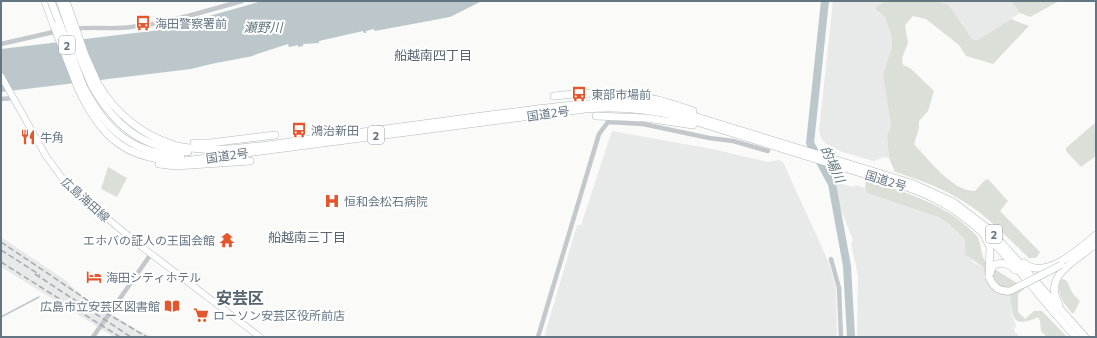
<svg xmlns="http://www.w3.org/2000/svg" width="1097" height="338" font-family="Commissioner,'Noto Sans JP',sans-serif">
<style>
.built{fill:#e8e9e9}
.green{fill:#dadfd7}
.water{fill:#bbc7cb}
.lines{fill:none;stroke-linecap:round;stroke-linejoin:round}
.stream{stroke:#bbc7cb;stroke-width:1.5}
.river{stroke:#bbc7cb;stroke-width:8}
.major-casing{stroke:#b5babe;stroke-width:7}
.highway-casing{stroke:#b4b9bd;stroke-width:8}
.minor{stroke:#c3c8cc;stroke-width:4.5}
.major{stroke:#fff;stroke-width:6}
.highway{stroke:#fff;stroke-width:7}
.rail{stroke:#a2aab0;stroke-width:1.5;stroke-dasharray:6 3;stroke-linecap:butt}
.highway-bridge-casing{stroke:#b4b9bd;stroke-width:8;stroke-linecap:butt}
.highway-bridge{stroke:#fff;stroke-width:7}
.labels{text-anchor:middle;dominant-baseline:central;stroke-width:4;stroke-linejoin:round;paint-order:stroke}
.shield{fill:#fff;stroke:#939fa8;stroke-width:1}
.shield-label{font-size:11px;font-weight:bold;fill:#657683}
.poi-label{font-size:12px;fill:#657683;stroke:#fff;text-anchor:start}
.street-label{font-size:12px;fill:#657683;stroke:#fff}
.water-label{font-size:13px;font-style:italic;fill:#60757c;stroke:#fff}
.neighbourhood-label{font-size:13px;fill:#57646e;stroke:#fff}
.district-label{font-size:16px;font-weight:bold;fill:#57646e;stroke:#fff}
</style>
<rect width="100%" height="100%" fill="#fafaf8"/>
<!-- built -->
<g class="built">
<polygon points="833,1 887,1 878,5 877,12 885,17 892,38 892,47 883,75 891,126 887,136 889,158 884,157 874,161 842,152 825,143 821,138 819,130"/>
<polygon points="937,1 1011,1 1020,13 978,40 972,39 949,5"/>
<polygon points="612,131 712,149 768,162 779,160 783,162 829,263 836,289 837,337 544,337 577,225 581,225"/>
<polygon points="837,183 854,187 855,185 865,188 867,193 938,217 949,224 965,239 973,262 984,268 985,273 1005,296 1010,296 1012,315 1016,325 1014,331 1020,337 857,337 858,276 851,244 853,240 832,187 833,184"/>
<polygon points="1,237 65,280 82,296 132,327 152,337 114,337 1,267"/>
</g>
<!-- green -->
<g class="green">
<path d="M887 1H937L949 5 972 39 978 40 1011 19 1029 26 993 64 966 56 959 45 926 19 913 16 905 25 908 43 902 58 903 65 910 68 934 91 928 111 919 121V128L914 144C929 160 952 191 975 191L985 180 988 179 1008 201 1000 211 1040 252 1036 258H1029C1012 242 997 226 979 212 954 193 925 181 895 172L889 158 887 136 891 126 883 75 892 47V38L885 17 877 11 876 8 878 5Z"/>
<polygon points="1011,1 1059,1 1030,17 1020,13"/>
<polygon points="1096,122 1096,156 1081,167 1066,151 1066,148"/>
<polygon points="108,167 127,178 117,197 101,189"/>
<path d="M866 179C904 192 947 204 976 235 983 243 979 256 987 263 998 273 1012 278 1024 289L1018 294V312L1025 319 1034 311H1042L1067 337H1047L1041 331 1040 321 1038 317C1013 328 1013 320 1010 296 992 295 985 285 984 268L965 254V239L949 224 938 217 867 193 865 188Z"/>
<path d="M1063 279 1067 281 1073 294 1080 301 1074 313H1072C1064 303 1056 294 1060 280Z"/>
</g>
<!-- water -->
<polygon class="water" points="262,1 482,1 450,17 375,31 374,29 366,31 366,33 364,33 363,31 319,41 319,43 303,44 303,46 298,47 298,45 289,47 288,44 254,55 253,56 211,64 191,69 1,92 1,49 160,30"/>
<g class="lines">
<!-- stream -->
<polyline class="stream" points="1,317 39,297"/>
<!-- river -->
<polyline class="river" points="825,1 810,143 832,184 847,266 851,337"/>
<!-- major casing -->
<g class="major-casing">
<polyline id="major" points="1,76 46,156 68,186 142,247 260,337"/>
</g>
<!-- highway casing -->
<g class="highway-casing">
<g id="highway">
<polyline points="45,1 54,26"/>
<path d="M98 84C116 114 140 134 174 145 209 155 267 145 303 140 365 132 427 123 490 115 548 108 605 97 664 107L911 183 953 202 990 230 1085 337"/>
<path d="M92 86C115 126 141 147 188 152"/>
<path d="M78 88C101 138 127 161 184 161L585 109C618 106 649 109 681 117L909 188C986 214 1023 281 1076 337"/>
<path d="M84 88C107 131 131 153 181 156"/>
<path d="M554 96C606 90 644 92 693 111"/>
<polyline points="596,116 646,118 693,125"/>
<polyline points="194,143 210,143 275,135"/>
<polyline points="159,164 176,166 250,161"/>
<polyline points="984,235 990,247 989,277"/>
<path d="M1024 263C1045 281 1079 249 1096 235"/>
<path d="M990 274C992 259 1007 262 1015 270"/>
<path d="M1059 304C1042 275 1077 260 1096 244"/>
</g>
</g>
<!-- minor -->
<g class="minor">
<path d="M73 29C93 26 112 30 131 27 169 23 205 11 242 1"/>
<polyline points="1,44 58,31"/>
<polyline points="1,99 14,98"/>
<polyline points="831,259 839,288 841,337"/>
<polyline points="93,337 151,254"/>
<polyline points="538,337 599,134 608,122 643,124 709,138 733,141 768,151"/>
</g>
<!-- major -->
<use href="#major" class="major"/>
<!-- highway -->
<use href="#highway" class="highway"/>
<!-- rail -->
<g class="rail">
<polyline points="1,242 108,314 147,337"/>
<polyline points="1,250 40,275"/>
<polyline points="1,262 120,337"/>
<polyline points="35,274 131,337"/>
</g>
<!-- highway-bridge casing -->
<g class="highway-bridge-casing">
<g id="highway-bridge">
<polyline points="51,1 84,88"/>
<polyline points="60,1 75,46 92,86"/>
<polyline points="66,1 85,55 98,84"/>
<polyline points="54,26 78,88"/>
<path d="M989 277C993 287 1000 292 1010 291L1061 265"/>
</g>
</g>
<!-- highway-bridge -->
<use href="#highway-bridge" class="highway-bridge"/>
</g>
<!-- icons -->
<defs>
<g id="bus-bare" transform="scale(1.2)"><path d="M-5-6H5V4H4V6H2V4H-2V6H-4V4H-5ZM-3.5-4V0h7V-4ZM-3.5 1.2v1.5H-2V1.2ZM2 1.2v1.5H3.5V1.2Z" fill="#e4572e" stroke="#fff" stroke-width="2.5" paint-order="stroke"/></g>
<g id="restaurant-bare" transform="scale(1.2)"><path d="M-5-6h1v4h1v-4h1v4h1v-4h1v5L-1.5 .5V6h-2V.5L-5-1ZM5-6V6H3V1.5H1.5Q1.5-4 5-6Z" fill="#e4572e" stroke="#fff" stroke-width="2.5" paint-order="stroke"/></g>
<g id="hospital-bare" transform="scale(1.2)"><path d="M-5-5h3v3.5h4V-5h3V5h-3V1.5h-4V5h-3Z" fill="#e4572e" stroke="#fff" stroke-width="2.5" paint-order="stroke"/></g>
<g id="temple-bare" transform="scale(1.2)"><path d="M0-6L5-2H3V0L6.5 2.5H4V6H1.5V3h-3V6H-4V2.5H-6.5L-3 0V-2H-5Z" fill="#e4572e" stroke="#fff" stroke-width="2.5" paint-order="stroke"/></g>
<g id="hotel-bare" transform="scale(1.2)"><path d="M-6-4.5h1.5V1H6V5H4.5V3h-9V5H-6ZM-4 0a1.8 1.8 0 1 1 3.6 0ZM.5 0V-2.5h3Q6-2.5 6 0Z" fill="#e4572e" stroke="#fff" stroke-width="2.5" paint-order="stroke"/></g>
<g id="library-bare" transform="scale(1.2)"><path d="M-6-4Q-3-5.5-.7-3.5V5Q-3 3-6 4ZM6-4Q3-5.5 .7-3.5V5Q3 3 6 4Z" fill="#e4572e" stroke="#fff" stroke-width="2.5" paint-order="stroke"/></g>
<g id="supermarket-bare" transform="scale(1.2)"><path d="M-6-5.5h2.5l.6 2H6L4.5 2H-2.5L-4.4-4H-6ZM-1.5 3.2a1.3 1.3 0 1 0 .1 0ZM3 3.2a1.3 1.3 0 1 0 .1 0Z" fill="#e4572e" stroke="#fff" stroke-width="2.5" paint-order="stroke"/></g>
</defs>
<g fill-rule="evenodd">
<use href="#bus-bare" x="143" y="23"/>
<use href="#bus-bare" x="579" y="94"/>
<use href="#bus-bare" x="299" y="130"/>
<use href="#restaurant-bare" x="28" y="137"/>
<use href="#hospital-bare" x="332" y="201"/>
<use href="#temple-bare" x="227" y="240"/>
<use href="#hotel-bare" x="94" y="277"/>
<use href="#library-bare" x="172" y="306"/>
<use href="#supermarket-bare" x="201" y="315"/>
</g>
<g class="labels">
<!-- shield labels -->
<g class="shield">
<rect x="59" y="36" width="16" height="18" rx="3"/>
<rect x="368" y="126" width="16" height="18" rx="3"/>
<rect x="986" y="225" width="16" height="18" rx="3"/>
</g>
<g class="shield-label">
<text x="67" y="45">2</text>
<text x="376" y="135">2</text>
<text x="994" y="234">2</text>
</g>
<!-- poi labels -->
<g class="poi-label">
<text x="155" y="23">海田警察署前</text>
<text x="591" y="94">東部市場前</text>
<text x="311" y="130">鴻治新田</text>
<text x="40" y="137">牛角</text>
<text x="344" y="201">恒和会松石病院</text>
<text x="215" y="240" text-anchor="end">エホバの証人の王国会館</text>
<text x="106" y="277">海田シティホテル</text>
<text x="160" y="306" text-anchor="end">広島市立安芸区図書館</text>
<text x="213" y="315">ローソン安芸区役所前店</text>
</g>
<!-- street labels -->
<g class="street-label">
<text transform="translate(548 113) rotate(-8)">国道2号</text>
<text transform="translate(227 155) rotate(-8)">国道2号</text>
<text transform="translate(886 180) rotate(17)">国道2号</text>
<text transform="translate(86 199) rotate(42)">広島海田線</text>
</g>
<!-- water labels -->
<g class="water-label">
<text x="263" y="27">瀬野川</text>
<text transform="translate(833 164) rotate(65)">的場川</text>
</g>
<!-- neighbourhood labels -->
<g class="neighbourhood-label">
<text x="433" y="55">船越南四丁目</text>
<text x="307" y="237">船越南三丁目</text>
</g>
<!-- district labels -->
<g class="district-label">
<text x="240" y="297">安芸区</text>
</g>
</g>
<!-- border -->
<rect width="1097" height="338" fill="none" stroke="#657683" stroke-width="4"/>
</svg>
